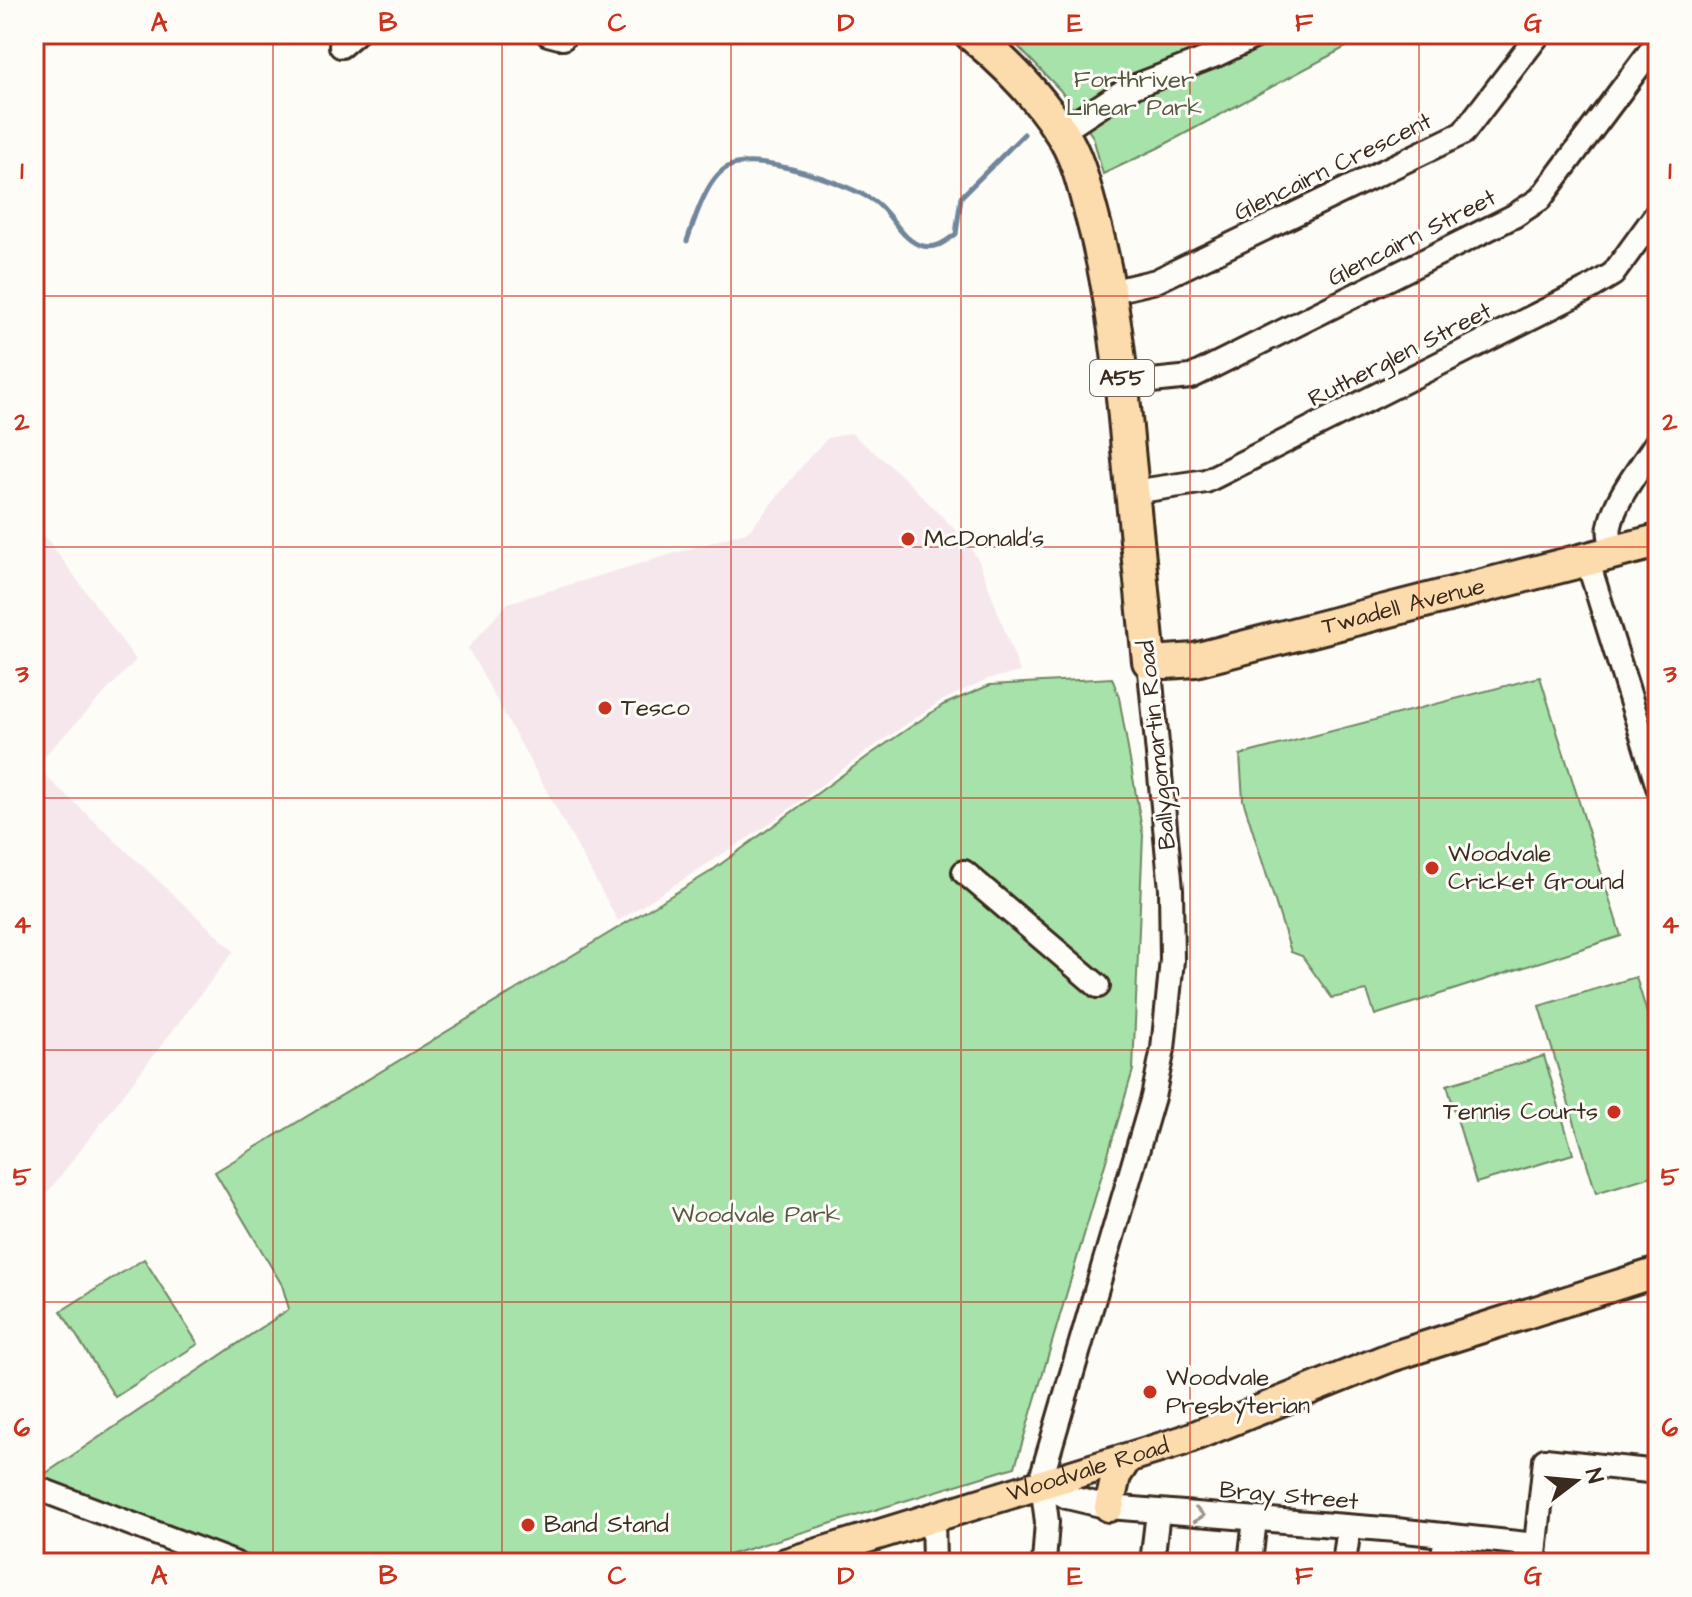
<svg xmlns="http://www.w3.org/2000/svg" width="1692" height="1597" font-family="'Architects Daughter',sans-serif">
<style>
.built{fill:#f6e7ed}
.green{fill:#a6e2a9;stroke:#708664;stroke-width:2}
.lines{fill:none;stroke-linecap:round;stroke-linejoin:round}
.stream{stroke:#71869b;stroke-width:5}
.minor-casing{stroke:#3b2a1e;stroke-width:28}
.major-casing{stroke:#3b2a1e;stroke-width:34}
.highway-casing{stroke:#3b2a1e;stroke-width:38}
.minor{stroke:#fdfcf7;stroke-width:22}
.major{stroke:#fcdcac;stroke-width:28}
.highway{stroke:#fcdcac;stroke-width:32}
.oneway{stroke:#9c938a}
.grid{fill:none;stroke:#c8321e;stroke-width:2;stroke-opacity:0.55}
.poi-dot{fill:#c8321e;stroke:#fdfcf7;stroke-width:3}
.labels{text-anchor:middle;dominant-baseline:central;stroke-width:6;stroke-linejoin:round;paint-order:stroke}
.shield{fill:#fdfcf7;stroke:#75695f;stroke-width:2}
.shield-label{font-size:22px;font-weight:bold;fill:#3b2a1e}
.park-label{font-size:24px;fill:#565841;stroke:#fdfcf7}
.street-label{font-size:24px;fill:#3b2a1e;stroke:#fdfcf7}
.poi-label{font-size:24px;fill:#3b2a1e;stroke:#fdfcf7;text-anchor:start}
.neatline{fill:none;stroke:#c8321e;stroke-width:3}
.grid-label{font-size:26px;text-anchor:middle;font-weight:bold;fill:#c8321e}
</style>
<rect width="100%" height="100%" fill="#fdfcf7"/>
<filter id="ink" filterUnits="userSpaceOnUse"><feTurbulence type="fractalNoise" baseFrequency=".0125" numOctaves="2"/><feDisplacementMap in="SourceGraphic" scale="16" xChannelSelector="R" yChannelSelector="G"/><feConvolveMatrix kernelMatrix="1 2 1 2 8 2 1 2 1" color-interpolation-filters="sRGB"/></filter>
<g filter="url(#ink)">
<!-- built -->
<g class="built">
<polygon points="851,433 899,473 967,542 979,561 1020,672 987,679 939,702 867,751 765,827 618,921 468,648 508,603 749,531 812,454 828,438"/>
<polygon points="34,521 136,660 35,766 234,951 34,1210"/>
</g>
<!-- green -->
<g class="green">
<polygon points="1006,34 1370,34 1158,148 1103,174 1093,137 1060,90"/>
<polygon points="1540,677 1621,936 1375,1015 1367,991 1332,998 1302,956 1291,952 1243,800 1240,755"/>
<polygon points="1112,678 1119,697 1143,835 1133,1070 1015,1467 722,1557 720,1563 269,1563 39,1478 289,1309 282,1285 215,1172 710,872 871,754 943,705 990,685"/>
<polygon points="1636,977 1658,1049 1658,1174 1596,1193 1539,1006"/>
<polygon points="1544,1056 1573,1154 1476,1183 1447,1085"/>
<polygon points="144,1259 198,1344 115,1397 61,1311"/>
</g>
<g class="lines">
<!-- stream -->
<path class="stream" d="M687 241C694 221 707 177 728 167 758 152 847 183 874 201 891 212 902 242 923 246 937 249 945 242 956 234L961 197 1024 134"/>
<!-- minor casing -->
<g class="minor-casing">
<g id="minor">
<polyline points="548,34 563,38 565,34"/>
<polyline points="341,46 355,34"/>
<polyline points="1061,132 1125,90 1216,55 1260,34"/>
<polyline points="1110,292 1156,281 1463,133 1539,34"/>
<polyline points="1122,384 1191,377 1514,216 1540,199 1658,41"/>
<polyline points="1133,492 1206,481 1590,288 1613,274 1658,212"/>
<path d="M1614 552C1612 544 1608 535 1610 526 1616 496 1642 466 1658 440"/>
<polyline points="1587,559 1658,787"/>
<polyline points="964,872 1098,986"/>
<polyline points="1042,1484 1067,1497 1109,1507 1396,1530 1536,1545"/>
<polyline points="34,1487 234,1563"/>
<polyline points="933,1517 934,1563"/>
<polyline points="1044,1563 1047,1522 1042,1484 1043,1472 1153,1097 1163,1049 1172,960 1171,889 1149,661"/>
<polyline points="1152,1563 1158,1512"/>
<polyline points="1250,1563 1255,1519"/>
<polyline points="1344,1563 1349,1528"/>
<polyline points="1442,1563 1446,1535"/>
<polyline points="1534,1563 1545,1460 1658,1472"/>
</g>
</g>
<!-- major casing -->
<g class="major-casing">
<g id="major">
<polyline points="1109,1507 1116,1476 1127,1459"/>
<path id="s1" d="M786 1563 1182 1441 1391 1357 1658 1272"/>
</g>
</g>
<!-- highway casing -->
<g class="highway-casing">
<g id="highway">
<path id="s2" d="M971 34C1005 62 1037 94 1061 132 1078 157 1084 187 1092 216 1113 292 1121 371 1128 450 1135 520 1142 590 1149 661L1166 662 1195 660 1658 541"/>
</g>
</g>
<!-- minor -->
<use href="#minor" class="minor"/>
<!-- major -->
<use href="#major" class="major"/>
<!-- highway -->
<use href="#highway" class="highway"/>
</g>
<!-- one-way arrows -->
<defs><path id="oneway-chevron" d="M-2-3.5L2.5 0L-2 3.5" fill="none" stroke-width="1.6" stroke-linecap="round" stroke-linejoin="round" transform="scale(2)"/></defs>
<use class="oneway" href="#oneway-chevron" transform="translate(1199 1515) rotate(5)"/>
</g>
<!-- grid -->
<path class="grid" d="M273 34V1563M502 34V1563M731 34V1563M961 34V1563M1190 34V1563M1419 34V1563M34 296H1658M34 547H1658M34 798H1658M34 1050H1658M34 1302H1658"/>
<!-- markers -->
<g class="poi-dot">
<circle cx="908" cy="539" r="8"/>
<circle cx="605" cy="708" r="8"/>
<circle cx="1432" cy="868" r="8"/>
<circle cx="1614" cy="1112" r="8"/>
<circle cx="1150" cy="1392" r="8"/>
<circle cx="528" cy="1525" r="8"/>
</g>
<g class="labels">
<!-- shield labels -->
<rect class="shield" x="1090" y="360" width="64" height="36" rx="6"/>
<g class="shield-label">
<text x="1122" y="378">A55</text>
</g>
<!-- park labels -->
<g class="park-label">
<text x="1134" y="80">Forthriver<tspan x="1134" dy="28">Linear Park</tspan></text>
<text x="756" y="1215">Woodvale Park</text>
</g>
<!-- street labels -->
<g class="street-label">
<text transform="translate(1333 167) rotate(-26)">Glencairn Crescent</text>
<text transform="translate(1412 238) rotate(-27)">Glencairn Street</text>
<text transform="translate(1400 355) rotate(-27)">Rutherglen Street</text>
<text stroke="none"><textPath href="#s2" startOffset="934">Twadell Avenue</textPath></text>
<text transform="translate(1157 745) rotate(-96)">Ballygomartin Road</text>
<text stroke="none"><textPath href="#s1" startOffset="316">Woodvale Road</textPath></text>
<text transform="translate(1289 1496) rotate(5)">Bray Street</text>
</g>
<!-- poi labels -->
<g class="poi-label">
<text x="924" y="539">McDonald's</text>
<text x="621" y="708">Tesco</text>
<text x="1448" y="854">Woodvale<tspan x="1448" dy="28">Cricket Ground</tspan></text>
<text x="1598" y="1112" text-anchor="end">Tennis Courts</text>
<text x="1166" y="1378">Woodvale<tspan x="1166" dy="28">Presbyterian</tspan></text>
<text x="544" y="1525">Band Stand</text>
</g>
</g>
<!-- margin -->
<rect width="1692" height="1597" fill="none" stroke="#fdfcf7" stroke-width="88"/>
<!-- north arrow -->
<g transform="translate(1576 1481) rotate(74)" stroke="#fdfcf7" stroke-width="6" paint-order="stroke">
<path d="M0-6L14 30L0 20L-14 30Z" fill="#3b2a1e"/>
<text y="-12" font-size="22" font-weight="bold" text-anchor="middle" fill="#3b2a1e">N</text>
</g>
<rect x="44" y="44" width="1604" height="1509" class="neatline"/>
<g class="grid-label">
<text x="159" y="31">A</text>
<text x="388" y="31">B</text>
<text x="617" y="31">C</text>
<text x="846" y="31">D</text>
<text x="1075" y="31">E</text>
<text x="1304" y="31">F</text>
<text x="1533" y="31">G</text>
<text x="22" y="179">1</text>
<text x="1670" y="179">1</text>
<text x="22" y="430">2</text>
<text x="1670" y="430">2</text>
<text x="22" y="682">3</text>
<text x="1670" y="682">3</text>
<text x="22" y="933">4</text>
<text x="1670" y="933">4</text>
<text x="22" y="1185">5</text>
<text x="1670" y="1185">5</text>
<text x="22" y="1436">6</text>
<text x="1670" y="1436">6</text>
<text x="159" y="1584">A</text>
<text x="388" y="1584">B</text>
<text x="617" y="1584">C</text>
<text x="846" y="1584">D</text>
<text x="1075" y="1584">E</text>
<text x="1304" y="1584">F</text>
<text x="1533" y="1584">G</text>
</g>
</svg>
